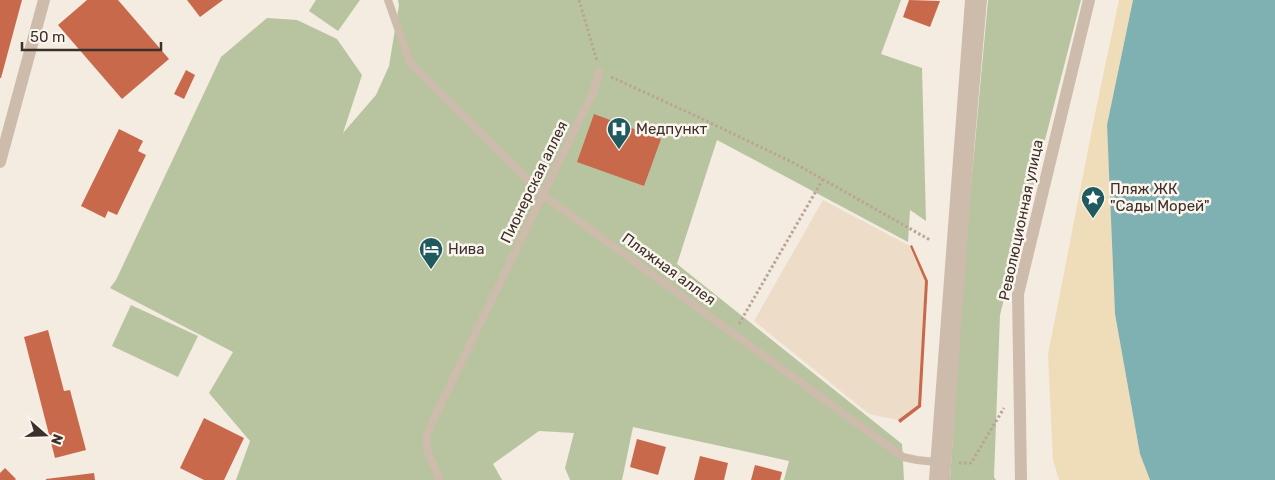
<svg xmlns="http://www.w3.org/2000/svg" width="1275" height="480" font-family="Rubik,sans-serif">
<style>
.green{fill:#b8c4a0}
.sand{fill:#efdcb8}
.plaza{fill:#ecdcc8}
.water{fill:#7fb0b2}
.building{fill:#c8694b}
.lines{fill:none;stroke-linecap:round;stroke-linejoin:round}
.path{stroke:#b9a596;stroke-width:3;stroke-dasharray:2.5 2.5;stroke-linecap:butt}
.service{stroke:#cdbbac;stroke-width:8}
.pedestrian{stroke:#cdbbac;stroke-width:12}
.minor{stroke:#cdbbac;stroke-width:12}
.labels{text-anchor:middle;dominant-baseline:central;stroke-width:5;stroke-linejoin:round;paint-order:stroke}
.poi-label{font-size:15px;fill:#3b302b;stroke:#fbf5ee;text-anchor:start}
.street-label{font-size:15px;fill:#3b302b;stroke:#fbf5ee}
</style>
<rect width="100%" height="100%" fill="#f4ebe1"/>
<!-- green -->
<g class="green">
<polygon points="316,0 360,0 338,31 309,11"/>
<polygon points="398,0 901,0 881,54 922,68 926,221 910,210 908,242 717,140 677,264 902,444 904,480 784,480 789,461 633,427 622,480 570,480 565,468 574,433 539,431 493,464 502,480 236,480 250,441 209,393 233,352 110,288 116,280 221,57 267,18 297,20 337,39 362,75 343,133 376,95 389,66 399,5"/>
<polygon points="988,0 1081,0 1000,315 994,477 996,480 950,480 965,252"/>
<polygon points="131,305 198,336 178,377 112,346"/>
</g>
<!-- sand -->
<polygon class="sand" points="1119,0 1133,0 1107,125 1115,314 1140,454 1150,480 1059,480 1053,460 1048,355 1095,114"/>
<!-- plaza -->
<polygon class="plaza" points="823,200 910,246 925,281 918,405 898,420 869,414 754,321"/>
<!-- water -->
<polygon class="water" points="1133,0 1275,0 1275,480 1150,480 1140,454 1115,314 1107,125"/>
<!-- building -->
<g class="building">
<polygon points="0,0 22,0 1,78 0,78"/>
<polygon points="87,0 118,0 169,59 122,99 58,25"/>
<polygon points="187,0 223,0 200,17"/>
<polygon points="909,0 940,1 930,27 903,17"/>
<polygon points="186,70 195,75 184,99 174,94"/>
<polygon points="594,114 661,139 644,186 577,162"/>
<polygon points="119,129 143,141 138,151 146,155 117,215 108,211 105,218 81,206"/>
<polygon points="912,245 928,281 921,407 900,423 898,420 918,405 925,281 910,246"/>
<polygon points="48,330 64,391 70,390 86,450 55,458 24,337"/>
<polygon points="204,418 244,438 224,480 204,480 180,468"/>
<polygon points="637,439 666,447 658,475 630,467"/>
<polygon points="700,456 728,463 724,480 694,480"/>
<polygon points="755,465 782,472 780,480 751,480"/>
<polygon points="5,468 16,479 15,480 0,480 0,473"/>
<polygon points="94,473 95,480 46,480 46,479"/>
</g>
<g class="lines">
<!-- path -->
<g class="path">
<polyline points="579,0 597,61"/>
<polyline points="611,77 696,116 794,163 930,240"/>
<polyline points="739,324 823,179"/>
<polyline points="959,463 971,463 1004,408"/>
</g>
<!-- service -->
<g class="service">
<polyline points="388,0 410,63 543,195 903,457 917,460 936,462"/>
<polyline points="440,480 428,452 426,438 435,416 593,92 599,72"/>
</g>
<!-- pedestrian -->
<polyline class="pedestrian" points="1021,480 1018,294 1089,0"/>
<!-- minor -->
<g class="minor">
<polyline points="0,162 44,0"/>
<polyline points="935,480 971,0"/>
<polyline points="944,480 968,150 981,0"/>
</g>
</g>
<!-- icons -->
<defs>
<g id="hospital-pin" transform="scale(1.25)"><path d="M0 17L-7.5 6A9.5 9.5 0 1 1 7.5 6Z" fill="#1f5a5e" stroke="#fbf5ee"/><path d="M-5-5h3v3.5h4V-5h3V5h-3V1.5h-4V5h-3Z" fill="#fff"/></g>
<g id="sight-pin" transform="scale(1.25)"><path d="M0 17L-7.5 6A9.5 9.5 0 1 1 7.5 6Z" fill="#1f5a5e" stroke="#fbf5ee"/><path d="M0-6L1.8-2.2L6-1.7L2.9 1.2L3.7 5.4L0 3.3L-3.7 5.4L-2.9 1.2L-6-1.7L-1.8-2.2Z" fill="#fff"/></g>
<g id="hotel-pin" transform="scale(1.25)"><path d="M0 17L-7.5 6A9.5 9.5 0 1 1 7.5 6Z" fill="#1f5a5e" stroke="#fbf5ee"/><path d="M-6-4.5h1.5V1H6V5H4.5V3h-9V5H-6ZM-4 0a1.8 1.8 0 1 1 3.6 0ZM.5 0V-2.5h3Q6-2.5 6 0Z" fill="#fff"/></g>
</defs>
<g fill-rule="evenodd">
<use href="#hospital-pin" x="619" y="129"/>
<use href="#sight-pin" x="1093" y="198"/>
<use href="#hotel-pin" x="431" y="249"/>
</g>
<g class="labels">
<!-- poi labels -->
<g class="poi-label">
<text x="636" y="129">Медпункт</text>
<text x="1110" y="189">Пляж ЖК<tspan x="1110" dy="17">"Сады Морей"</tspan></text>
<text x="448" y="249">Нива</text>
</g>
<!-- street labels -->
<g class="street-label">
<text transform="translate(534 182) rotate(-64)">Пионерская аллея</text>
<text transform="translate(1021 220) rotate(-78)">Революционная улица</text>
<text transform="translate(669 269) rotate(36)">Пляжная аллея</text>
</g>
</g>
<!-- north arrow -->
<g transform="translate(45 435) rotate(110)" stroke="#fbf5ee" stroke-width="4" paint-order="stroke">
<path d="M0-4L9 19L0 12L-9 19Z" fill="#3b302b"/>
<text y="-8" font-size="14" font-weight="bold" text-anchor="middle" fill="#3b302b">N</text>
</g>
<!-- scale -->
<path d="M22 42v8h139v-8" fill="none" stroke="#3b302b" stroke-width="2.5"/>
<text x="30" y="42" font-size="15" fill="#3b302b" stroke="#fbf5ee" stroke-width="4" paint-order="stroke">50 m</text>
</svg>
